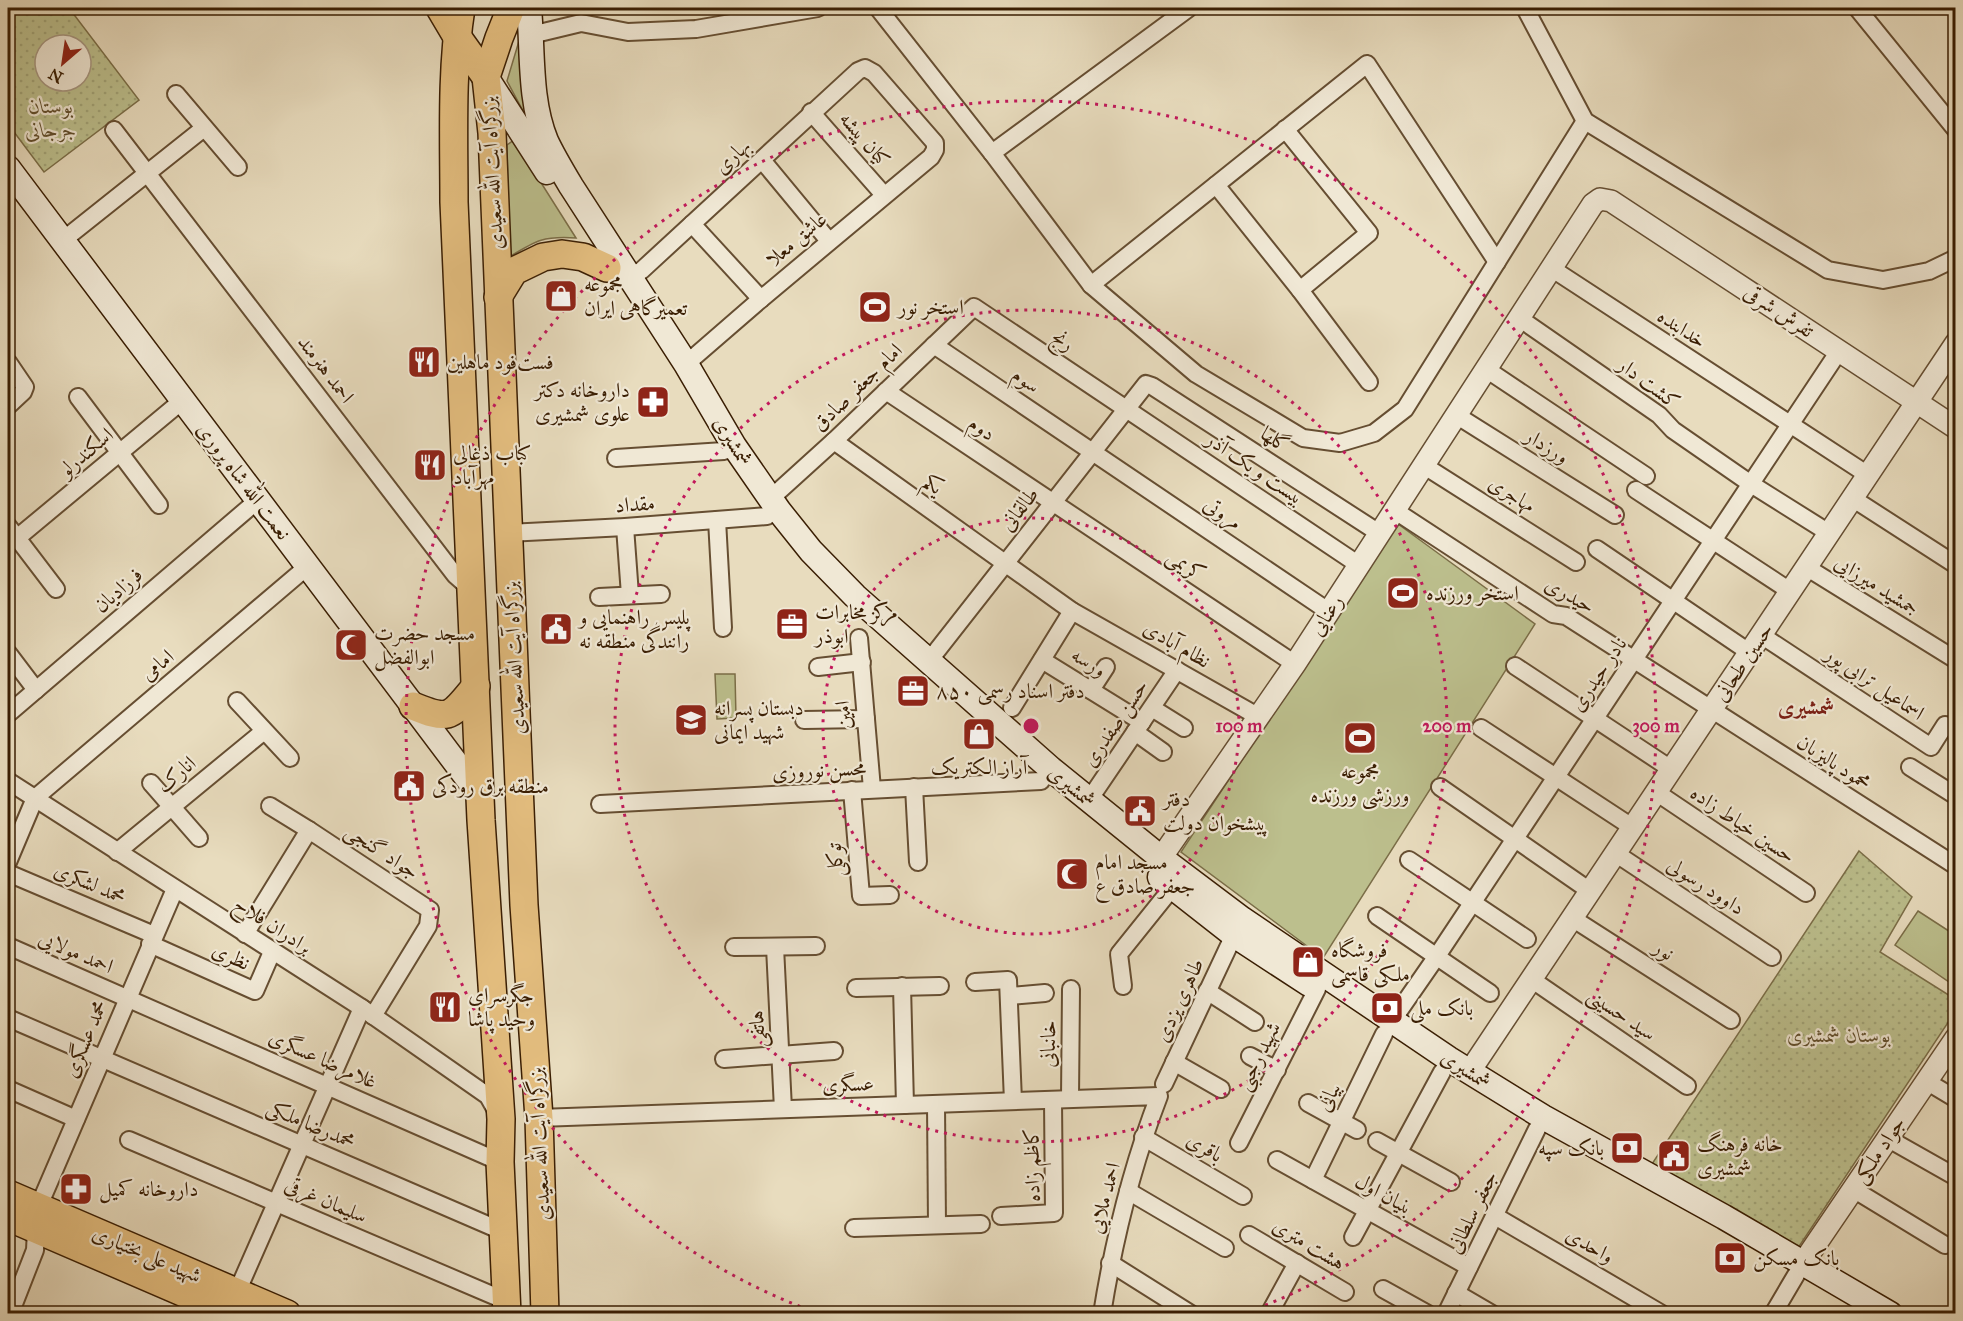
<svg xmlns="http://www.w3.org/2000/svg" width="1963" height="1321" font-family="'IM FELL Great Primer',Amiri,serif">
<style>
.green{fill:#bcbf8d;stroke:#7b6e48;stroke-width:1.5}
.park{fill:url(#park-dots);stroke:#7b6e48;stroke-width:1.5;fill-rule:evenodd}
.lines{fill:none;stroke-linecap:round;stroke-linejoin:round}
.minor-casing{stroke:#664e32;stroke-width:20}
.tertiary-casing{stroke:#664e32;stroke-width:24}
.secondary-casing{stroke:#3a1e03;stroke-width:27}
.primary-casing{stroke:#3a1e03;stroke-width:30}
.trunk-casing{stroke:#3a1e03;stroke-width:30}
.minor{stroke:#f0e8d5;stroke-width:16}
.tertiary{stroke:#f0e8d5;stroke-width:21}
.secondary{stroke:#f0e8d5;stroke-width:24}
.primary{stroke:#e4be7f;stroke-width:27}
.trunk{stroke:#e4be7f;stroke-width:27}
.ring{fill:none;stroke:#c2185b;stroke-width:3;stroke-dasharray:3 6}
.labels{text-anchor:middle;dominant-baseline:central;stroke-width:4.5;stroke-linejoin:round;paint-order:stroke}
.park-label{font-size:21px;font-style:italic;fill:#614e2c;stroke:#f0e8d5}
.street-label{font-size:21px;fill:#3a1e03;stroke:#f0e8d5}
.poi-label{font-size:21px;fill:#3a1e03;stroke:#f0e8d5;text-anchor:start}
.neighbourhood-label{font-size:22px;font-weight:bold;fill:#7a1f14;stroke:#f0e8d5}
.centre{fill:#c2185b;stroke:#f0e8d5;stroke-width:3}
.ring-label{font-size:18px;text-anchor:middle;font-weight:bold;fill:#c2185b;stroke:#f0e8d5;stroke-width:4.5;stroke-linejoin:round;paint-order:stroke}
</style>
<defs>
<pattern id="park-dots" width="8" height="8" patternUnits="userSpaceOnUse" patternTransform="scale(1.5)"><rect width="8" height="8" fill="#bcbf8d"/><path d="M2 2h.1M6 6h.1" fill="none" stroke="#a2a478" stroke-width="1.8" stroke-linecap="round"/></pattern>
</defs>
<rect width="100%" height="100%" fill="#e8dcbe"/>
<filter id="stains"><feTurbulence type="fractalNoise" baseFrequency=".00333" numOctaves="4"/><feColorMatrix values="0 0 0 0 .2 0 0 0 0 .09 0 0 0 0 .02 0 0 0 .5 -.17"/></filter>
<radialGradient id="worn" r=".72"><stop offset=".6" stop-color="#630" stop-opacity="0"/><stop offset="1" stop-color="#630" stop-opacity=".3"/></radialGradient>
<!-- green -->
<g class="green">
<polygon points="522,31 545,152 507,81"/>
<path d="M514 140 576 238C543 236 537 240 509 257L507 145Z"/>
<polygon points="1398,524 1535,624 1323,958 1181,852"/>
<polygon points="715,674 735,674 736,718 717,719"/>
<polygon points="1918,911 1955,935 1955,986 1895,945"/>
</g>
<!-- park -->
<g class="park">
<path d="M22 8H69L139 100 44 172 8 124V19ZM45 45H81V81H45Z"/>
<polygon points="1859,851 1912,897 1880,952 1955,999 1955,1012 1794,1254 1648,1170"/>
</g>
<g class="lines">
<!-- minor casing -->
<g class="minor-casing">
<g id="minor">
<polyline points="878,8 992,153 1091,285 1196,374 1303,438 1340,443 1374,433 1405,409 1585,121"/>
<polyline points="1525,8 1585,121 1828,270 1883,280 1929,271 1956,258"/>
<polyline points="1857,8 1956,130"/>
<polyline points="531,35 581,23 628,32 696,29 818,8"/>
<polyline points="176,94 238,167"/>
<polyline points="811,112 884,195"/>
<polyline points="1285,129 1369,233 1300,290"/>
<polyline points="114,130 455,575 472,590"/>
<polyline points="992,153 1189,8"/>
<polyline points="762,160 829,241"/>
<polyline points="1216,185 1300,290 1369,382"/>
<polyline points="692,224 761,299"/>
<polyline points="62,241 204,128"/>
<polyline points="1551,268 1868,475"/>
<polyline points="630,278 642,270 858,71 865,68 874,73 935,143 935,150 931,157 761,299 686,364"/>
<polyline points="1091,285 1367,64 1497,262"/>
<polyline points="1519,318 1659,415 1673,430 1751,484 1829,533"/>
<polyline points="934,345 1328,611"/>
<polyline points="8,362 25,387 23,392 8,406"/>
<polyline points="1486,369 1646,476"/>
<polyline points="886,391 1295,664"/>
<polyline points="78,397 159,505"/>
<polyline points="1456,415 1615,515"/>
<polyline points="834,441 1072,611 1259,717"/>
<polyline points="616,458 724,451"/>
<polyline points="1423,465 1576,562"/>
<polyline points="1636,490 1790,591"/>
<polyline points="1852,498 1956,565"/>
<polyline points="770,499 834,441 974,307 1359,565"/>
<polyline points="1394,510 1553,614 1566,616 1956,866"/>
<polyline points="717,520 723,628"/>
<polyline points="8,526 56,589"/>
<polyline points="625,527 630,595"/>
<polyline points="507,533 625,527 767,516"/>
<polyline points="17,538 183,400"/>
<polyline points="1597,549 1749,652"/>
<polyline points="1806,567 1956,660"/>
<polyline points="599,597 661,594"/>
<polyline points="1761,635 1931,747 1945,725 1956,731"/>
<polyline points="859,638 872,789"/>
<polyline points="8,653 36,690"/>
<polyline points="1042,660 1142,722"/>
<polyline points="928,662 1146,384 1152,386 1379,533"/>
<polyline points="1515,666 1671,769"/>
<polyline points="818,667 862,662"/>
<polyline points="1091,690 1106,667"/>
<polyline points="237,701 290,758"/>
<polyline points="1012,708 1072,611"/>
<polyline points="1152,708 1184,728"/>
<polyline points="8,714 258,500"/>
<polyline points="804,720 866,719"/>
<polyline points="1481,728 1632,827"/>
<polyline points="1135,732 1163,752"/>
<polyline points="1910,767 1956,796"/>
<polyline points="8,781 362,1008 488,1096 497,1112"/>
<polyline points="151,783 199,838"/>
<polyline points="914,787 918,862"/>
<polyline points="1440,787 1590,891"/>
<polyline points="852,790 861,896 890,895"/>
<polyline points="1656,792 1806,893"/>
<polyline points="1089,800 1177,670"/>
<polyline points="600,804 1041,781"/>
<polyline points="270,806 309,830"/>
<polyline points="117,852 264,731"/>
<polyline points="1615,853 1772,957"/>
<polyline points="1409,860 1527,939"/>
<polyline points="8,862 35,798 308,566"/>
<polyline points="8,873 154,935"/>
<polyline points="1377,916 1490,993"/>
<polyline points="1572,918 1731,1020"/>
<polyline points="245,934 309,830 430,910 428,926 373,1016"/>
<polyline points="150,944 255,991 272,952"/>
<polyline points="8,946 500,1162"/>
<polyline points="734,947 816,946"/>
<polyline points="775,947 783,1109"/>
<polyline points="1531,979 1687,1086"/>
<polyline points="975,982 1008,980 1013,1101"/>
<polyline points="902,986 905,1105"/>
<polyline points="1123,986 1119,954 1172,888"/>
<polyline points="856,988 940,986"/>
<polyline points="1207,991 1255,1022"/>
<polyline points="1009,996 1045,993"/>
<polyline points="8,1018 504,1232"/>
<polyline points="1392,1021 1437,956 1839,351"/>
<polyline points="1250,1056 1277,1070"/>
<polyline points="724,1059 834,1051"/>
<polyline points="1174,1062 1221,1089"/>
<polyline points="1926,1081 1956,1099"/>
<polyline points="1164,1084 1234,935"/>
<polyline points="8,1089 76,1119"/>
<polyline points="1070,1099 1071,989"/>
<polyline points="1308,1103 1357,1130"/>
<polyline points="936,1104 937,1225"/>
<path d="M539 1118 1159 1096C1132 1166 1114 1239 1102 1314"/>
<polyline points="1143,1137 1243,1196"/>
<polyline points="1887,1138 1956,1177"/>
<polyline points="129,1140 506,1301"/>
<polyline points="1377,1141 1451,1182"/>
<polyline points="1239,1143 1317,989"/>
<polyline points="1277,1160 1469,1267"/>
<polyline points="1313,1180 1384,1034"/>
<polyline points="1853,1189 1945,1245"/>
<polyline points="1128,1191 1225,1248"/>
<polyline points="38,1208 175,889"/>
<polyline points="1001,1216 1054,1213 1053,1100"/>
<polyline points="1495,1216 1662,1314"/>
<polyline points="854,1228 981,1224"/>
<polyline points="1249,1235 1345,1292"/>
<polyline points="1353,1237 1442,1072"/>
<polyline points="1110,1263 1191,1314"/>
<polyline points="1383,1289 1428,1314"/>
<polyline points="237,1292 362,1008"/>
<polyline points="1456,1293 1492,1314"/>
<polyline points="10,1314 35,1250 36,1230"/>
<polyline points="1269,1314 1297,1263"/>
<polyline points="1446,1314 1537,1129"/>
<polyline points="1773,1314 1796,1275"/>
</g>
</g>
<!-- tertiary casing -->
<g class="tertiary-casing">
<g id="tertiary">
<polyline points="1161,858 1295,664 1593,204 1600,199 1611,201 1956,428"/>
<polyline points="1470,1071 1956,343"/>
<polyline points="1803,1263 1956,1038"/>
</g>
</g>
<!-- secondary casing -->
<g class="secondary-casing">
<g id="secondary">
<path d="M529 8C533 51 529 100 546 141 553 156 562 171 571 186L686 364 734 446 779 511 811 551 855 596 1051 769 1161 858 1242 919 1449 1059 1543 1117 1724 1217 1890 1314"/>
<polyline points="486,77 547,172"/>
<polyline points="8,168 480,795"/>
<polyline points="1160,877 1234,935 1309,984"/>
</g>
</g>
<!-- primary casing -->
<g class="primary-casing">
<g id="primary">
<polyline points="440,8 456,35 486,77"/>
<polyline points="8,1194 287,1314"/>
<polyline points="8,1217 233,1314"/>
</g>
</g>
<!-- trunk casing -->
<g class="trunk-casing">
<g id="trunk">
<path d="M461 8C451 71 454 138 454 202L481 820 501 1119 500 1162 507 1314"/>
<polyline points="511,8 499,38 486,77 492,133 524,905 539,1118 545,1314"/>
<polyline points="498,297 514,271 543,257 562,254 583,257 607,268"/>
<path d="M413 706C451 722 451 716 476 686"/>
</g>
</g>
<!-- minor -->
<use href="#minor" class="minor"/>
<!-- tertiary -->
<use href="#tertiary" class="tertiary"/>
<!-- secondary -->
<use href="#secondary" class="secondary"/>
<!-- primary -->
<use href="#primary" class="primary"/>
<!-- trunk -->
<use href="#trunk" class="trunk"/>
</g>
<!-- distance rings -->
<g class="ring">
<circle cx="1031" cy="726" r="208"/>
<circle cx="1031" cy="726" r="416"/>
<path d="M817 1313A625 625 0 1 1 1245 1313"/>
</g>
<!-- icons -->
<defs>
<g id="shop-square" transform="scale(1.725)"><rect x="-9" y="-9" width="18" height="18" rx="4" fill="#8f2418" stroke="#f0e8d5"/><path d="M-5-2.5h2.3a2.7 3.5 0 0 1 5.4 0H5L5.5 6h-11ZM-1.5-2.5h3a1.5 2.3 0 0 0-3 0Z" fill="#fff"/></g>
<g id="stadium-square" transform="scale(1.725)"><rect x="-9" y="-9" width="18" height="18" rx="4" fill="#8f2418" stroke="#f0e8d5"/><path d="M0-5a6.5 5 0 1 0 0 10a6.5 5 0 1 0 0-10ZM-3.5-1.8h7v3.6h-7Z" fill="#fff"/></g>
<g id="restaurant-square" transform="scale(1.725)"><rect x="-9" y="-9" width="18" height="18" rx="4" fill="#8f2418" stroke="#f0e8d5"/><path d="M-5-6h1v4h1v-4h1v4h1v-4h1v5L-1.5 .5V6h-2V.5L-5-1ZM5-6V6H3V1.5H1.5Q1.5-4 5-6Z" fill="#fff"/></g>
<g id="pharmacy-square" transform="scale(1.725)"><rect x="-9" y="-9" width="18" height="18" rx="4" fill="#8f2418" stroke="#f0e8d5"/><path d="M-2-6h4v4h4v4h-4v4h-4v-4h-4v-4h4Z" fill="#fff"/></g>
<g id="office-square" transform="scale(1.725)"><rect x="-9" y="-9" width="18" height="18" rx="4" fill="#8f2418" stroke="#f0e8d5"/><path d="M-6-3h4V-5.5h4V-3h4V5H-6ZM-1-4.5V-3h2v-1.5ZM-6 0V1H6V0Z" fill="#fff"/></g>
<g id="civic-square" transform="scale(1.725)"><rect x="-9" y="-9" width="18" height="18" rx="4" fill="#8f2418" stroke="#f0e8d5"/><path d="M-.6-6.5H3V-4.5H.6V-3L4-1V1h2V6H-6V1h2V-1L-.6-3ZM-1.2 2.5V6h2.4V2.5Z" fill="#fff"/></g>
<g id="mosque-square" transform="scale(1.725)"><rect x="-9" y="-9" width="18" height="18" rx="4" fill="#8f2418" stroke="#f0e8d5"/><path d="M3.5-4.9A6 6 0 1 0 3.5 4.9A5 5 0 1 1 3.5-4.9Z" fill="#fff"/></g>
<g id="school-square" transform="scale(1.725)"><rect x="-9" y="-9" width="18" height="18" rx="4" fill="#8f2418" stroke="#f0e8d5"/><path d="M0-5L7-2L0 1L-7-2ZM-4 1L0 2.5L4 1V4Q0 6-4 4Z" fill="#fff"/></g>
<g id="bank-square" transform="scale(1.725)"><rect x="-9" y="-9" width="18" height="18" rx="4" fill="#8f2418" stroke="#f0e8d5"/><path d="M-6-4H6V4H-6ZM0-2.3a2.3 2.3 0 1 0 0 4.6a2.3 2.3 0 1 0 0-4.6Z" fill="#fff"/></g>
</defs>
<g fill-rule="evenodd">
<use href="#shop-square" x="561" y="296"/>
<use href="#stadium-square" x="875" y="307"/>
<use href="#restaurant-square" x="424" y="362"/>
<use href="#pharmacy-square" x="653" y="402"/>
<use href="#restaurant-square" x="430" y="465"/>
<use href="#stadium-square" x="1403" y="593"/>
<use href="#office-square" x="792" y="624"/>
<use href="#civic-square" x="556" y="629"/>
<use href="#mosque-square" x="351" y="645"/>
<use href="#office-square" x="913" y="691"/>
<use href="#school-square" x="691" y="720"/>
<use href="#shop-square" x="979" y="734"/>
<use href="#stadium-square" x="1360" y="738"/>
<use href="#civic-square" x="409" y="786"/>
<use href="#civic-square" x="1140" y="811"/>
<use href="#mosque-square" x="1072" y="874"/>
<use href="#shop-square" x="1308" y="962"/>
<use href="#restaurant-square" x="445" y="1007"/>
<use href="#bank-square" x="1387" y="1008"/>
<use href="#bank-square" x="1627" y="1148"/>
<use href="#civic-square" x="1674" y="1156"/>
<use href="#pharmacy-square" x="76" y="1189"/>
<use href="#bank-square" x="1730" y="1258"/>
</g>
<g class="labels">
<!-- park labels -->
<g class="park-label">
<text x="51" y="106">بوستان<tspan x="51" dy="24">جرجانی</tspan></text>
<text x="1839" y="1035">بوستان شمشیری</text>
</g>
<!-- street labels -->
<g class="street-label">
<text transform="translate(865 139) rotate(49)">کیان پیشه</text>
<text transform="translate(732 156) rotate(-43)">بهاری</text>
<text transform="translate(492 173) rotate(-93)">بزرگراه آیت الله سعیدی</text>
<text transform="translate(796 239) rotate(-40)">عاشق معلا</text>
<text transform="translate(1779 311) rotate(33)">تفرش شرقی</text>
<text transform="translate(1682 328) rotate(33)">خدابنده</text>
<text transform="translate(1063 340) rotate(34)">رنج</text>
<text transform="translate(326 369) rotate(53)">احمد هنرمند</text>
<text transform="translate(1026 380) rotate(34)">سوم</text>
<text transform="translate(1649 383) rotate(37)">کشت دار</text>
<text transform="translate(857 387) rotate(-44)">امام جعفر صادق</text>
<text transform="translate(982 428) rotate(34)">دوم</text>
<text transform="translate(1275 439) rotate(33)">گلها</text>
<text transform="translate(733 441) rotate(58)">شمشیری</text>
<text transform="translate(1547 446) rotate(32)">ورزدار</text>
<text transform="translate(86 452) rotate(-40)">اسکندرلو</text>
<text transform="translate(1255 468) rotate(34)">بیست و یک آذر</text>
<text transform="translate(244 481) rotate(53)">نعمت الله شاه پروری</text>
<text transform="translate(933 484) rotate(35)">یکم</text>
<text transform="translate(1512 494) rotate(32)">مهاجری</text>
<text transform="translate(635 504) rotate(-4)">مقداد</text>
<text transform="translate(1019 509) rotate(-52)">طالقانی</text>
<text transform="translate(1223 513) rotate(34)">مروتی</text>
<text transform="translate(1186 565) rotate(34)">کریمی</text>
<text transform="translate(1877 585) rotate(32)">جمشید میرزایی</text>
<text transform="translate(118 590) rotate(-41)">فرزادیان</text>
<text transform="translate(1570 595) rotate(29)">حیدری</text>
<text transform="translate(1326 615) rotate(-57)">رعنایی</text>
<text transform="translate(1177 644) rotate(30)">نظام آبادی</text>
<text transform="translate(514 658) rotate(-93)">بزرگراه آیت الله سعیدی</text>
<text transform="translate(1089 662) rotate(32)">ورسه</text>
<text transform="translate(1743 662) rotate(-56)">حسین طحانی</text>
<text transform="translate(157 665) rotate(-40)">امامی</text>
<text transform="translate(1598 674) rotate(-56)">نادر حیدری</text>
<text transform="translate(1875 683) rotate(34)">اسماعیل ترابی پور</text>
<text transform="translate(843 715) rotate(-94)">امین</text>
<text transform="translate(1115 723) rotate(-56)">حسن صفدری</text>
<text transform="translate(1834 762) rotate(33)">محمود پالیزبان</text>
<text transform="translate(819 770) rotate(-3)">محسن نوروزی</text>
<text transform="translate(176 774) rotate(-40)">انارک</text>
<text transform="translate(1072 786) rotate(39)">شمشیری</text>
<text transform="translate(1743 824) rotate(34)">حسین خیاط زاده</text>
<text transform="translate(382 851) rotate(33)">جواد گنجی</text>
<text transform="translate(835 860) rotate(-95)">توکلی</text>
<text transform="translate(90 883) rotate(23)">محمد لشکری</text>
<text transform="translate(1706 886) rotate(33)">داوود رسولی</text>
<text transform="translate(273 925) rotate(33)">برادران فلاح</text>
<text transform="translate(1664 950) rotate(33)">نور</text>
<text transform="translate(76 952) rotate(23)">احمد مولایی</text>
<text transform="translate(231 956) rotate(24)">نظری</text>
<text transform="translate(1179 1000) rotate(-65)">طاهری یزدی</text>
<text transform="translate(1622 1014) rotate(34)">سید حسینی</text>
<text transform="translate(757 1029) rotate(-93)">هاتفی</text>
<text transform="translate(85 1039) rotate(-67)">محمد عسگری</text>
<text transform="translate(1048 1044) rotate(-89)">خانبانی</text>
<text transform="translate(1258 1056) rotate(-63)">شهید رجبی</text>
<text transform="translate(323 1059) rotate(24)">غلامرضا عسگری</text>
<text transform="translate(1466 1069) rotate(32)">شمشیری</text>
<text transform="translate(848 1084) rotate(-2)">عسگری</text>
<text transform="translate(1328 1097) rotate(-64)">بیانی</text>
<text transform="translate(311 1124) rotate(23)">محمدرضا ملکی</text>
<text transform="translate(539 1144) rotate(-93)">بزرگراه آیت الله سعیدی</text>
<text transform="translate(1205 1147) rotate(31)">باقری</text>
<text transform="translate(1879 1150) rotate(-56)">جواد ملکی</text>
<text transform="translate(1032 1165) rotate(-91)">کاظم زاده</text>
<text transform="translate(1384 1194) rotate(29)">بنیان اول</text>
<text transform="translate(1104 1198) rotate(-75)">احمد ملایی</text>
<text transform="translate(326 1200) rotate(23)">سلیمان غرقی</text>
<text transform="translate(1472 1212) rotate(-64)">جعفر سلطانی</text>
<text transform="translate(1309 1244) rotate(31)">هشت متری</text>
<text transform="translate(1590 1245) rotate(30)">واحدی</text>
<text transform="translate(147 1254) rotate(23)">شهید علی بختیاری</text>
</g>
<!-- poi labels -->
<g class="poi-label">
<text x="584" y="284">مجموعه<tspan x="584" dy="24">تعمیرگاهی ایران</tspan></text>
<text x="898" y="307">استخر نور</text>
<text x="447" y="362">فست‌فود ماهلین</text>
<text x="630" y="390" text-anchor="end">داروخانه دکتر<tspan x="630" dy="24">علوی شمشیری</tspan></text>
<text x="453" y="453">کباب ذغالی<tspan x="453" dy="24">مهرآباد</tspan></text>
<text x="1426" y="593">استخر ورزنده</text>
<text x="815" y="612">مرکز مخابرات<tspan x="815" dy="24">ابوذر</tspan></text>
<text x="579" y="617">پلیس راهنمایی و<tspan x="579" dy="24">رانندگی منطقه نه</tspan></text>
<text x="374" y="633">مسجد حضرت<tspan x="374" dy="24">ابوالفضل</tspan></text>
<text x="936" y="691">دفتر اسناد رسمی ۸۵۰</text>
<text x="714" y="708">دبستان پسرانه<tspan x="714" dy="24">شهید ایمانی</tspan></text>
<text x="979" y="767" text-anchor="middle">آراز الکتریک</text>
<text x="1360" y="771" text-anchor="middle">مجموعه<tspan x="1360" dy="24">ورزشی ورزنده</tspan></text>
<text x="432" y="786">منطقه برق رودکی</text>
<text x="1163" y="799">دفتر<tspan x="1163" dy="24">پیشخوان دولت</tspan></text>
<text x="1095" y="862">مسجد امام<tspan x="1095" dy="24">جعفر صادق ع</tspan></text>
<text x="1331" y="950">فروشگاه<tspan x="1331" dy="24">ملکی قاسمی</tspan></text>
<text x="468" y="995">جگرسرای<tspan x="468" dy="24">وحید پاشا</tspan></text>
<text x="1410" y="1008">بانک ملی</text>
<text x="1697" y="1144">خانه فرهنگ<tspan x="1697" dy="24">شمشیری</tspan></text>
<text x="1604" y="1148" text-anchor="end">بانک سپه</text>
<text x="99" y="1189">داروخانه کمیل</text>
<text x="1753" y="1258">بانک مسکن</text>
</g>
<!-- neighbourhood labels -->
<g class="neighbourhood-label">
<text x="1806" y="706">شمشیری</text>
</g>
</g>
<circle cx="1031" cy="726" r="9" class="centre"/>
<g class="ring-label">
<text x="1239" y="732">100 m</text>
<text x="1447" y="732">200 m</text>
<text x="1656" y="732">300 m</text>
</g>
<!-- margin -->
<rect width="1963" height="1321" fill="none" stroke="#e8dcbe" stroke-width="30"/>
<rect x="9" y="9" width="1945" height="1303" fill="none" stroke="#3a1e03" stroke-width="3"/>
<rect x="15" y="15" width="1933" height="1291" fill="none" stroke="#3a1e03" stroke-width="1.5"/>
<!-- north arrow -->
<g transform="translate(63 63) rotate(209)"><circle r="28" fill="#f0e8d5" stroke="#a79781" stroke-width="1.5"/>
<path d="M0-4.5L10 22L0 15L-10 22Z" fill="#8f2418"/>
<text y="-9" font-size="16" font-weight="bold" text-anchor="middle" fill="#3a1e03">N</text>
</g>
<rect width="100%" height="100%" filter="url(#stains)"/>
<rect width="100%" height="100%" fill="url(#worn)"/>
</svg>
